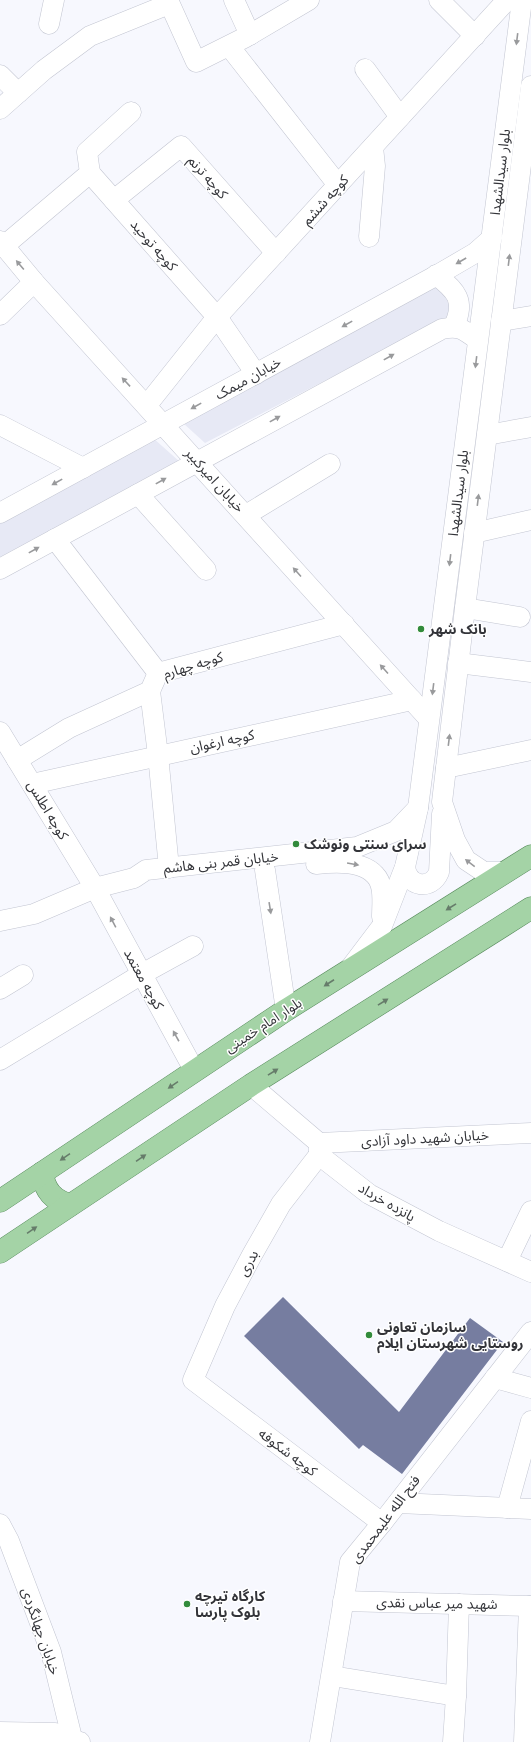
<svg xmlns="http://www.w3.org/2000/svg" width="531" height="1742" font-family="'Space Grotesk','Noto Sans Arabic',sans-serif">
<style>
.built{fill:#e7e9f5}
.building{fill:#767da0}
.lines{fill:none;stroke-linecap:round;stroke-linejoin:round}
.minor-casing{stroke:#c2c5d1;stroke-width:21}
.major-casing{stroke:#55885a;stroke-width:23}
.minor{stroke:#fff;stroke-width:20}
.major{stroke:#a4d3a6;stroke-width:22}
.oneway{fill:#999a9c}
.oneway2{fill:#667c6a}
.poi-dot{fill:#328b3b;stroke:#fff;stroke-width:1.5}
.labels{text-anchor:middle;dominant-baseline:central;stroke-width:3;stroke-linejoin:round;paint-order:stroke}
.street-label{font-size:14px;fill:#333439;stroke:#fff}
.poi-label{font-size:14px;font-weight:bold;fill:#333439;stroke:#fff;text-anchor:start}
</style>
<rect width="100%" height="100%" fill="#f7f8fe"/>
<!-- built -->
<g class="built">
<polygon points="439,283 453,314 205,443 183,423"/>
<polygon points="153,438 180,462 0,559 0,522"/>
</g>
<!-- building -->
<polygon class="building" points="283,1297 399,1412 470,1318 503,1342 402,1474 363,1445 359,1449 244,1336"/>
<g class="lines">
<!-- minor casing -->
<g class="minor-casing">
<g id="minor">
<polyline points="168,0 196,62 246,37 309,0"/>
<polyline points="234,0 250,35"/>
<polyline points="439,0 475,36"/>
<polyline points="49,24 54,0"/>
<polyline points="229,46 338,185"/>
<polyline points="365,69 400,117"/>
<polyline points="0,75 18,93"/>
<polyline points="0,109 44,70 90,36 169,4"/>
<polyline points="90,173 217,317 256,374"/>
<polyline points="114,200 181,146 276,253"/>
<polyline points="369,237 375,166 373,147"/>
<polyline points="0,241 34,282 429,719"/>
<polyline points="4,246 90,173 87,152 131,112"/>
<path d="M436 275C456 290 466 301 454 326"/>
<polyline points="0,315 34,282"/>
<polyline points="501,321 531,316"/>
<polyline points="147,405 217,317 507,0"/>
<polyline points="0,425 83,468"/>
<polyline points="487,435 531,427"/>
<polyline points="138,494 206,570"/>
<polyline points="0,513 439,274 475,253 492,238"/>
<polyline points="246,515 330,464"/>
<polyline points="474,533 531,520"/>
<polyline points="55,539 158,673"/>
<path d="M0 569 442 329C460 325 464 330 478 340"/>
<polyline points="465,608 520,617"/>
<polyline points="458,663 531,672"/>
<polyline points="150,691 158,755 169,868"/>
<polyline points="0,732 95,888 194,1070"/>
<polyline points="17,760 69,728 150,691 158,673 344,624"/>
<polyline points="446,768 531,750"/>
<polyline points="32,784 412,700"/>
<path d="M316 864C333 862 362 860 375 875 385 885 382 904 382 917"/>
<path d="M405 867C408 887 431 891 439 872L442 814"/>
<polyline points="265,870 286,1010"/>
<polyline points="506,872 484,872 466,860 455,840 442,802 465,608 531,86"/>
<polyline points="0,921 34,914 95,888 134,878 146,870 357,847 396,831 418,808"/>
<polyline points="351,967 382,926 405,867 418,808 522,0"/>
<polyline points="0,989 23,975"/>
<polyline points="0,1060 142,974 193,946"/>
<polyline points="251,1085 319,1143 319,1155 369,1194 439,1231 531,1272"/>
<polyline points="319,1143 531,1133"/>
<polyline points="319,1155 281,1204 252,1255 225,1306 193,1380 382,1523"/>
<polyline points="507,1261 531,1211"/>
<polyline points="495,1378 531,1388"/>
<polyline points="398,1503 531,1509"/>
<polyline points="507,1508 531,1421"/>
<polyline points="0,1524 9,1541 51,1652 73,1742"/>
<polyline points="343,1601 531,1606"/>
<polyline points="332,1676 456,1696"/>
<polyline points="0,1732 55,1733 73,1741 80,1742"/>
<polyline points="320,1742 350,1562 382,1523 531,1332"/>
<polyline points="453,1742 456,1696 459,1604"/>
<polyline points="524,1742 529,1606"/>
</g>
</g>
<!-- major casing -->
<g class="major-casing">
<g id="major">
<path d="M42 1173C45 1191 53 1200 70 1205"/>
<polyline points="0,1201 286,1010 531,856"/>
<polyline points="0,1252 251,1085 531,908"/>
</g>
</g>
<!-- minor -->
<use href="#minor" class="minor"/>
<!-- major -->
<use href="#major" class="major"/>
</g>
<!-- one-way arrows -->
<defs><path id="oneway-solid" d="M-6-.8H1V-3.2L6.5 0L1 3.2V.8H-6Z"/></defs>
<g class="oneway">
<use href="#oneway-solid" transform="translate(517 39) rotate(97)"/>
<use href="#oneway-solid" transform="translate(509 260) rotate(-83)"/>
<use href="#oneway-solid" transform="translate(461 261) rotate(150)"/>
<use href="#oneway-solid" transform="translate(20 265) rotate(-130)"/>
<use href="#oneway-solid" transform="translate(347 324) rotate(151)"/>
<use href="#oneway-solid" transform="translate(389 357) rotate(-29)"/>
<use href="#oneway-solid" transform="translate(476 362) rotate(97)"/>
<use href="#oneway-solid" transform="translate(126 382) rotate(-133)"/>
<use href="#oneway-solid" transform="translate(196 406) rotate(151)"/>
<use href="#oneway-solid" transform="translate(275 419) rotate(-29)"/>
<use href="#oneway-solid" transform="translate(161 481) rotate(-29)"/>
<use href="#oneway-solid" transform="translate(57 482) rotate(151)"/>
<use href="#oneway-solid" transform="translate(478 500) rotate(-83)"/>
<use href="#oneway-solid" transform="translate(34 550) rotate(-29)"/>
<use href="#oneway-solid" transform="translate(450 560) rotate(97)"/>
<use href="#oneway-solid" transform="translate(297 572) rotate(-132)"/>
<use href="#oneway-solid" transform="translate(384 669) rotate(-132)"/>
<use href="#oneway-solid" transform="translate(433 689) rotate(97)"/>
<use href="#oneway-solid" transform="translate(449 740) rotate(-83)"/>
<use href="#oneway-solid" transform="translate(470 863) rotate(-142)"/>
<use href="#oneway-solid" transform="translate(353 864) rotate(10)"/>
<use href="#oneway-solid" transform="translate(270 908) rotate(81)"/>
<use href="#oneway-solid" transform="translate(113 922) rotate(-118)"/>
<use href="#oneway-solid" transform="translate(176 1036) rotate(-119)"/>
</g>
<g class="oneway2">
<use href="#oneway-solid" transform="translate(451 907) rotate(148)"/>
<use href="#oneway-solid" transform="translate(329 983) rotate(147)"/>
<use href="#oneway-solid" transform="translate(383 1002) rotate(-32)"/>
<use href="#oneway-solid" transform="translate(273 1072) rotate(-32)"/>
<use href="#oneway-solid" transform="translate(173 1085) rotate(146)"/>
<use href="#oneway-solid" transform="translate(65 1157) rotate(146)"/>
<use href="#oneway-solid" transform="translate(141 1158) rotate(-34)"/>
<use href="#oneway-solid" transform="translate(32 1230) rotate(-34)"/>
</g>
<!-- markers -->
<g class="poi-dot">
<circle cx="421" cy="629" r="4"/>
<circle cx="296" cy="844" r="4"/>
<circle cx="369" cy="1335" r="4"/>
<circle cx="187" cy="1604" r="4"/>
</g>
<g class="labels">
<!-- street labels -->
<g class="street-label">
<text transform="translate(500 172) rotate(-83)">بلوار سیدالشهدا</text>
<text transform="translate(208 177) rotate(49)">کوچه ترنم</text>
<text transform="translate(325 200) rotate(-48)">کوچه ششم</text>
<text transform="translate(154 245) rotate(49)">کوچه توحید</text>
<text transform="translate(248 378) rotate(-29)">خیابان میمک</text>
<text transform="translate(215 480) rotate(48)">خیابان امیرکبیر</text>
<text transform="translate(458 493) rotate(-83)">بلوار سیدالشهدا</text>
<text transform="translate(193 665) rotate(-17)">کوچه چهارم</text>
<text transform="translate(222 741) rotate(-12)">کوچه ارغوان</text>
<text transform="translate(48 810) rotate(59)">کوچه اطلس</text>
<text transform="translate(221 862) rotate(-6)">خیابان قمر بنی هاشم</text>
<text transform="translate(144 979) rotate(61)">کوچه معتمد</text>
<text transform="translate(263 1025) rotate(-33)">بلوار امام خمینی</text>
<text transform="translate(425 1138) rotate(-3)">خیابان شهید داود آزادی</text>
<text transform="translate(387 1202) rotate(30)">پانزده خرداد</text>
<text transform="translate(248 1263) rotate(-62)">بدری</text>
<text transform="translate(288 1452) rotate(37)">کوچه شکوفه</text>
<text transform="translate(385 1519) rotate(-53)">فتح الله علیمحمدی</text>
<text transform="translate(437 1603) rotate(1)">شهید میر عباس نقدی</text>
<text transform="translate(41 1631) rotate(71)">خیابان جهانگردی</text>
</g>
<!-- poi labels -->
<g class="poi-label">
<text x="429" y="629">بانک شهر</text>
<text x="304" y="844">سرای سنتی ونوشک</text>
<text x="377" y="1327">سازمان تعاونی<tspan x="377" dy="16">روستایی شهرستان ایلام</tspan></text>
<text x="195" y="1596">کارگاه تیرچه<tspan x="195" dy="16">بلوک پارسا</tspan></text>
</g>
</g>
</svg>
